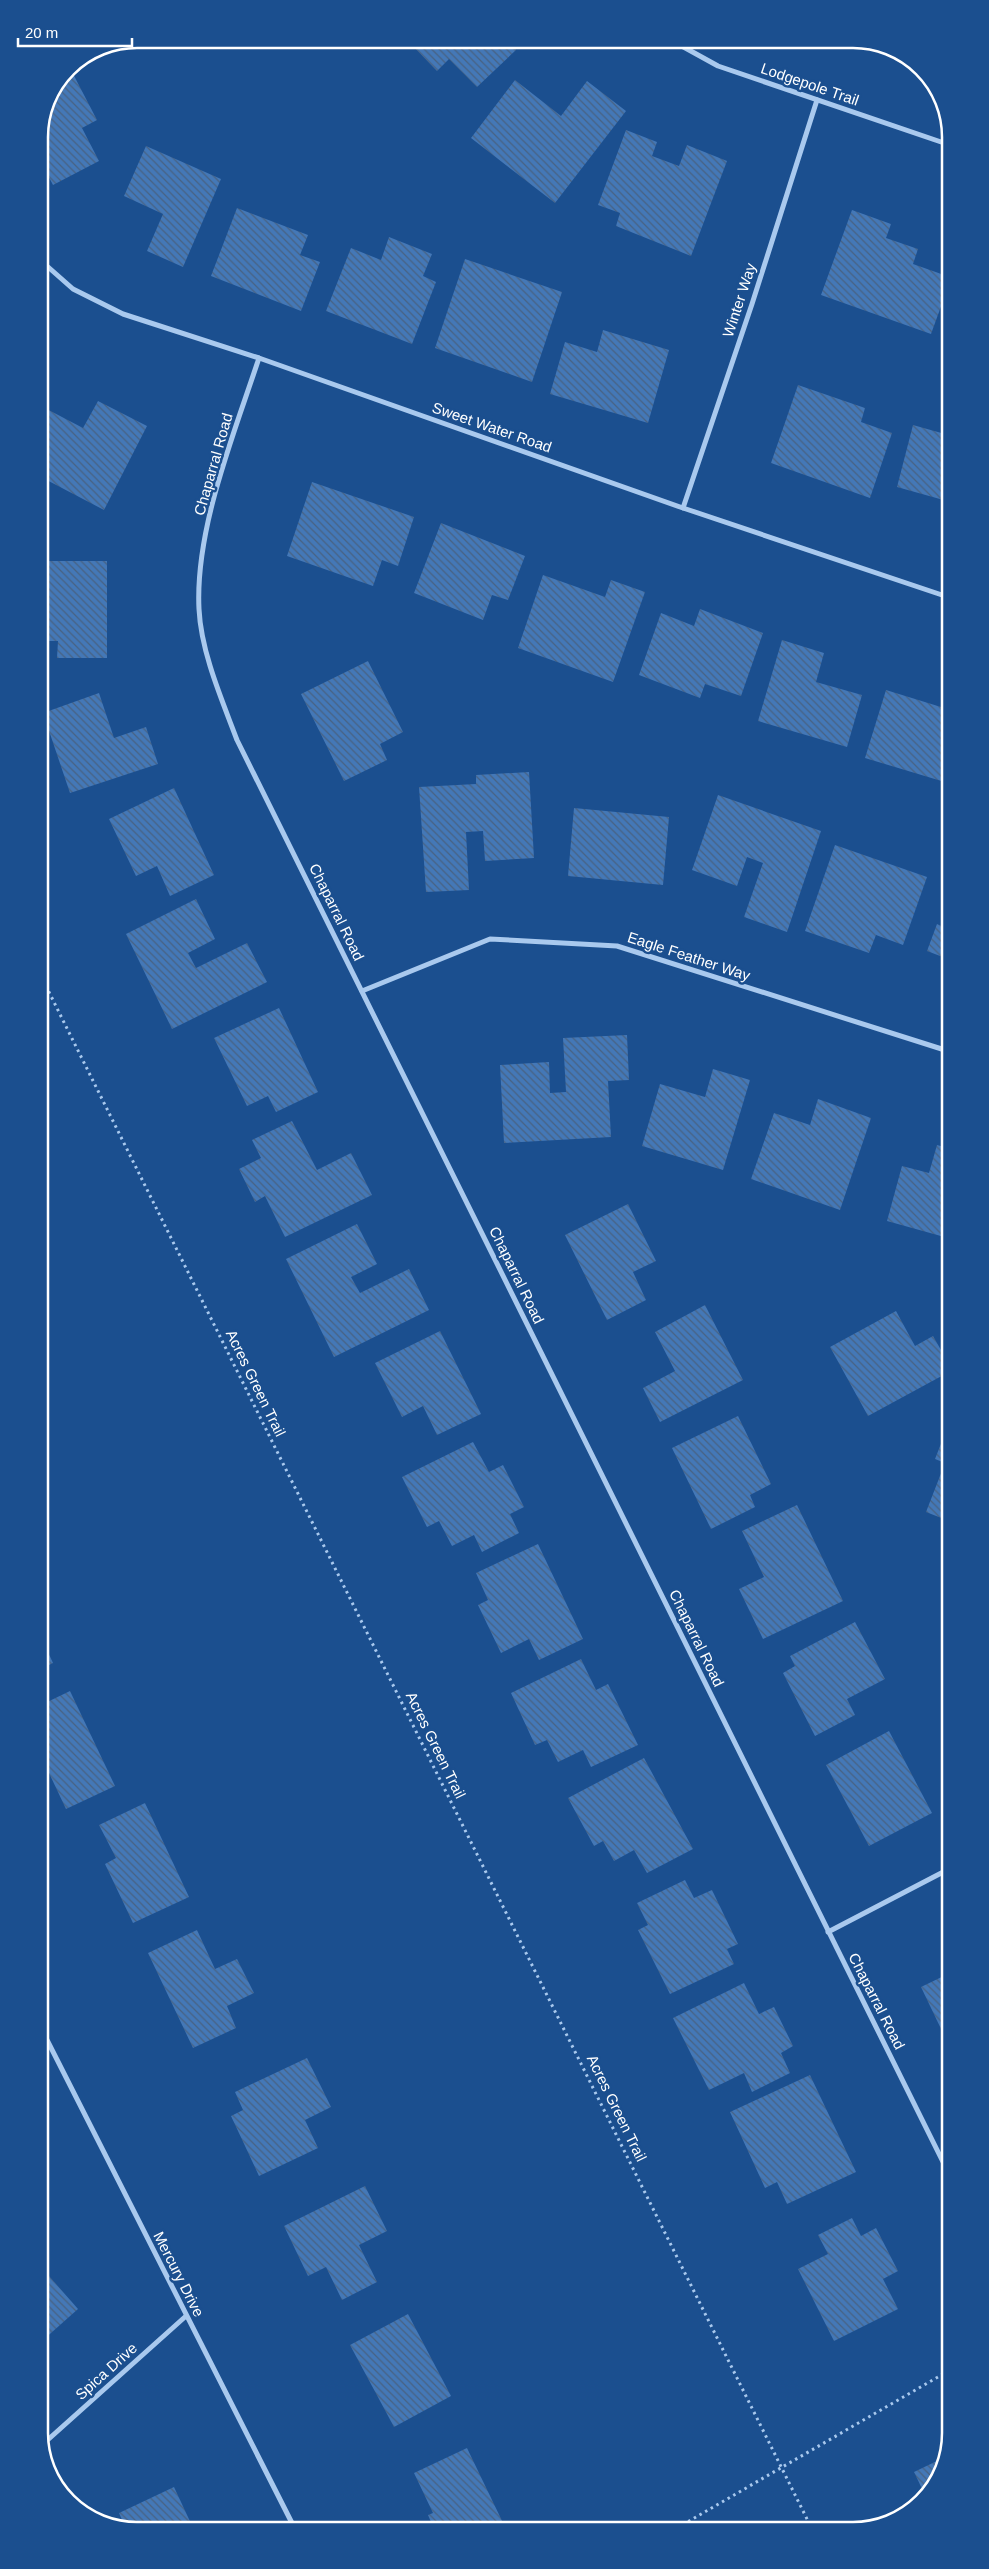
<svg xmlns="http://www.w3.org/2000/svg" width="989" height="2569" font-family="Arial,sans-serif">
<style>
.building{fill:url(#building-back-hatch)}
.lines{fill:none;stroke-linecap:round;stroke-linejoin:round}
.path{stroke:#a9c9ee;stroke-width:3;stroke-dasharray:2.5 4;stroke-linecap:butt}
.street{stroke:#a9c9ee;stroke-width:5}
.labels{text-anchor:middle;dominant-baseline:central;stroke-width:5;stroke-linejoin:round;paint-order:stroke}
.street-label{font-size:15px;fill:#fff;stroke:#1b4f8f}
.rim{fill:none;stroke:#fff;stroke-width:2.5}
</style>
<defs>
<pattern id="building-back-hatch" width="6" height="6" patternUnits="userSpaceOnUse" patternTransform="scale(1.25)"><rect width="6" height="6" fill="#4478b7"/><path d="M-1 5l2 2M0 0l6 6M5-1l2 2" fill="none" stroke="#486282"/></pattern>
</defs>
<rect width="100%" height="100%" fill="#1b4f8f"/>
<!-- building -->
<g class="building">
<polygon points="416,39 506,39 516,50 477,87 449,59 437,71 411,44"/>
<polygon points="70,68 97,120 82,128 99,161 53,185 39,158 39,131 46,99 66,70"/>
<polygon points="515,80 561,116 587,81 626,111 555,203 471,138"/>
<polygon points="626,130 657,142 652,156 679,166 687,145 727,161 691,256 616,226 620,213 598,205"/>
<polygon points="146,146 221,179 183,267 147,251 163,214 124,196"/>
<polygon points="237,208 308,235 300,255 320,262 301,311 211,276"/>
<polygon points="852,210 891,224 886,238 918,249 913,264 947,276 947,290 931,334 821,295"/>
<polygon points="389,237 432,254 423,276 436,282 412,344 326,311 351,248 381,260"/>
<polygon points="465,259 562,292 532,382 435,348"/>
<polygon points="603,330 669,350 648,423 550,394 565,342 597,352"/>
<polygon points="798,385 865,408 861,422 892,433 870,498 771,463"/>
<polygon points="98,401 147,426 104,510 39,476 41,406 83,428"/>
<polygon points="913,425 945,434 947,427 947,501 897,487"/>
<polygon points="312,482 414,517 398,566 382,560 373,586 287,556"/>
<polygon points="947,510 947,531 941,529"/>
<polygon points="441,523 525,556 508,600 492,595 483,620 414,593"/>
<polygon points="40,561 107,561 107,658 57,658 58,641 40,641"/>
<polygon points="543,575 605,597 611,580 645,592 613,682 518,648"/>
<polygon points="700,609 763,633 741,696 705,684 700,698 639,675 661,613 694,626"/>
<polygon points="782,640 824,653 816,682 862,695 847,747 758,721"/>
<polygon points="368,661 403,732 380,744 387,760 344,781 301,694"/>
<polygon points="886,690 941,707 946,692 948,693 948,783 865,758"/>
<polygon points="99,693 114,738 146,727 158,764 70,793 43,713"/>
<polygon points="529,772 534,858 485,861 483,831 466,832 469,890 426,892 419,787 476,784 476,775"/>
<polygon points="174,788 214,875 170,896 157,866 136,876 109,819"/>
<polygon points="718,795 821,831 787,932 744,917 763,863 747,857 737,886 692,870"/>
<polygon points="574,808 669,817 663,885 568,876"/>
<polygon points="835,845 927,877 903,945 876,935 869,953 805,931"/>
<polygon points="196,899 215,939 188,953 196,968 247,943 267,982 172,1029 126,934"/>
<polygon points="948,922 948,959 927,951 937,924 946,928"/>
<polygon points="279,1008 318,1092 276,1112 268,1096 247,1106 214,1038"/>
<polygon points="627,1035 629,1080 608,1081 611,1137 504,1143 500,1065 549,1062 550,1093 566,1092 563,1038"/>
<polygon points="713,1069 750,1080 723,1170 642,1146 660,1084 705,1097"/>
<polygon points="818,1099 871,1118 840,1210 751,1179 774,1113 810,1125"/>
<polygon points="292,1121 317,1170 351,1153 372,1195 285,1237 265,1196 255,1202 239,1169 261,1158 252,1140"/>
<polygon points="937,1145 948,1148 948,1238 887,1221 902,1166 929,1173"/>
<polygon points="628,1204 656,1261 633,1272 646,1300 607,1320 565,1235"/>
<polygon points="357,1224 377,1264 351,1277 360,1293 409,1269 429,1310 334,1357 286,1259"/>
<polygon points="705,1305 743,1380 660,1422 643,1388 675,1371 655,1332"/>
<polygon points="896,1311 915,1346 933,1336 949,1364 949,1372 868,1416 830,1347"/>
<polygon points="440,1331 481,1414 437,1435 423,1406 402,1417 375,1363"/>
<polygon points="738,1416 771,1484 750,1495 755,1507 711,1529 672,1448"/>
<polygon points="949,1423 949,1521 926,1512 945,1463 935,1459"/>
<polygon points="473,1442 489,1472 503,1465 524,1507 510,1514 519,1533 482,1552 474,1535 452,1546 439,1521 427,1527 402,1477"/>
<polygon points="797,1505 843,1601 763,1639 739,1589 764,1577 742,1531"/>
<polygon points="538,1544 583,1639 539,1660 529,1639 501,1653 478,1605 488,1600 476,1573"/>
<polygon points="855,1622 885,1679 847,1699 855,1715 815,1736 783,1673 795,1666 790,1656"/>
<polygon points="41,1637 53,1663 41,1669"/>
<polygon points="581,1659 596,1690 608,1684 638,1745 591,1767 583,1750 558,1762 547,1740 535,1745 511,1693"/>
<polygon points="70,1691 115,1786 66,1809 41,1756 41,1705"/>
<polygon points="889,1731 932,1813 869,1846 826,1765"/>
<polygon points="644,1758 693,1849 647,1873 634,1850 614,1861 603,1841 594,1846 568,1798"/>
<polygon points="145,1803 189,1897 133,1923 105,1864 116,1858 99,1825"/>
<polygon points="685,1880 694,1898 712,1890 738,1944 727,1949 734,1964 670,1994 638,1930 648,1925 637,1903"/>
<polygon points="197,1930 215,1969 237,1959 254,1993 227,2006 236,2028 193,2048 148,1953"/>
<polygon points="950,1973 950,2027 942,2031 921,1987"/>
<polygon points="744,1983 759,2014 774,2007 793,2046 781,2053 790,2073 752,2092 744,2073 709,2090 673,2018"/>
<polygon points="307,2058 331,2107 305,2120 318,2148 259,2176 231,2116 243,2110 235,2092"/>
<polygon points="810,2075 856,2172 787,2204 777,2182 765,2188 730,2112"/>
<polygon points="365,2186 387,2231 359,2245 377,2282 342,2300 326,2267 308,2276 284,2226"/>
<polygon points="852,2218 861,2236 876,2228 898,2271 883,2279 898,2309 834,2341 798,2269 828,2254 818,2235"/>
<polygon points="42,2268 78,2309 42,2341"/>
<polygon points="408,2314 451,2396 394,2427 350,2345"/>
<polygon points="467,2448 505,2527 502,2528 434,2529 428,2515 433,2513 414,2473"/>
<polygon points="941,2459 930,2492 925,2495 914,2472"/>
<polygon points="174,2487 194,2530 126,2529 119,2513"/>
</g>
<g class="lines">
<!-- path -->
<g class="path">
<polyline points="40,974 811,2527"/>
<polyline points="677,2528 950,2370"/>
</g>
<!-- street -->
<g class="street">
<polyline points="669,39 718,66 947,144"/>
<polyline points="39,259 73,289 123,314 259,358 683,508 948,597"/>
<path d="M259 358C234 434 195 529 199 609 201 652 222 700 237 740L950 2176"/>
<polyline points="683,508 752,304 817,100"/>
<polyline points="362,991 490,939 617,946 948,1051"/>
<polyline points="828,1932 949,1869"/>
<polyline points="42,2030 295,2529"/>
<polyline points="42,2445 186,2316"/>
</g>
</g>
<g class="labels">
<!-- street labels -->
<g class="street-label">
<text transform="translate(810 84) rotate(19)">Lodgepole Trail</text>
<text transform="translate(739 300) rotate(-72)">Winter Way</text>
<text transform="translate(492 427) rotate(19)">Sweet Water Road</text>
<text transform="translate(213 464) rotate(-74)">Chaparral Road</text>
<text transform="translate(337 912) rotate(64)">Chaparral Road</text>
<text transform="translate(689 956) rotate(18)">Eagle Feather Way</text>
<text transform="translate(517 1275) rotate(64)">Chaparral Road</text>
<text transform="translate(256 1383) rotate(64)">Acres Green Trail</text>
<text transform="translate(697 1638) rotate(64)">Chaparral Road</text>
<text transform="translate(436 1745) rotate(64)">Acres Green Trail</text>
<text transform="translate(877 2001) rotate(63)">Chaparral Road</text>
<text transform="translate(617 2108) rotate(64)">Acres Green Trail</text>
<text transform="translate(179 2274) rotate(63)">Mercury Drive</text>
<text transform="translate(106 2371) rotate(-42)">Spica Drive</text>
</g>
</g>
<!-- crop -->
<path d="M0 0H989V2569H0ZM137 48H853A89 89 0 0 1 942 137V2433A89 89 0 0 1 853 2522H137A89 89 0 0 1 48 2433V137A89 89 0 0 1 137 48Z" fill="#1b4f8f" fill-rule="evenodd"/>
<path class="rim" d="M137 48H853A89 89 0 0 1 942 137V2433A89 89 0 0 1 853 2522H137A89 89 0 0 1 48 2433V137A89 89 0 0 1 137 48Z"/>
<!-- scale -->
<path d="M18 38v8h114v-8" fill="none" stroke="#ffffff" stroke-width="2.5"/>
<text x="25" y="38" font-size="15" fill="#ffffff" stroke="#1b4f8f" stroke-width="4" paint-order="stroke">20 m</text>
</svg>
